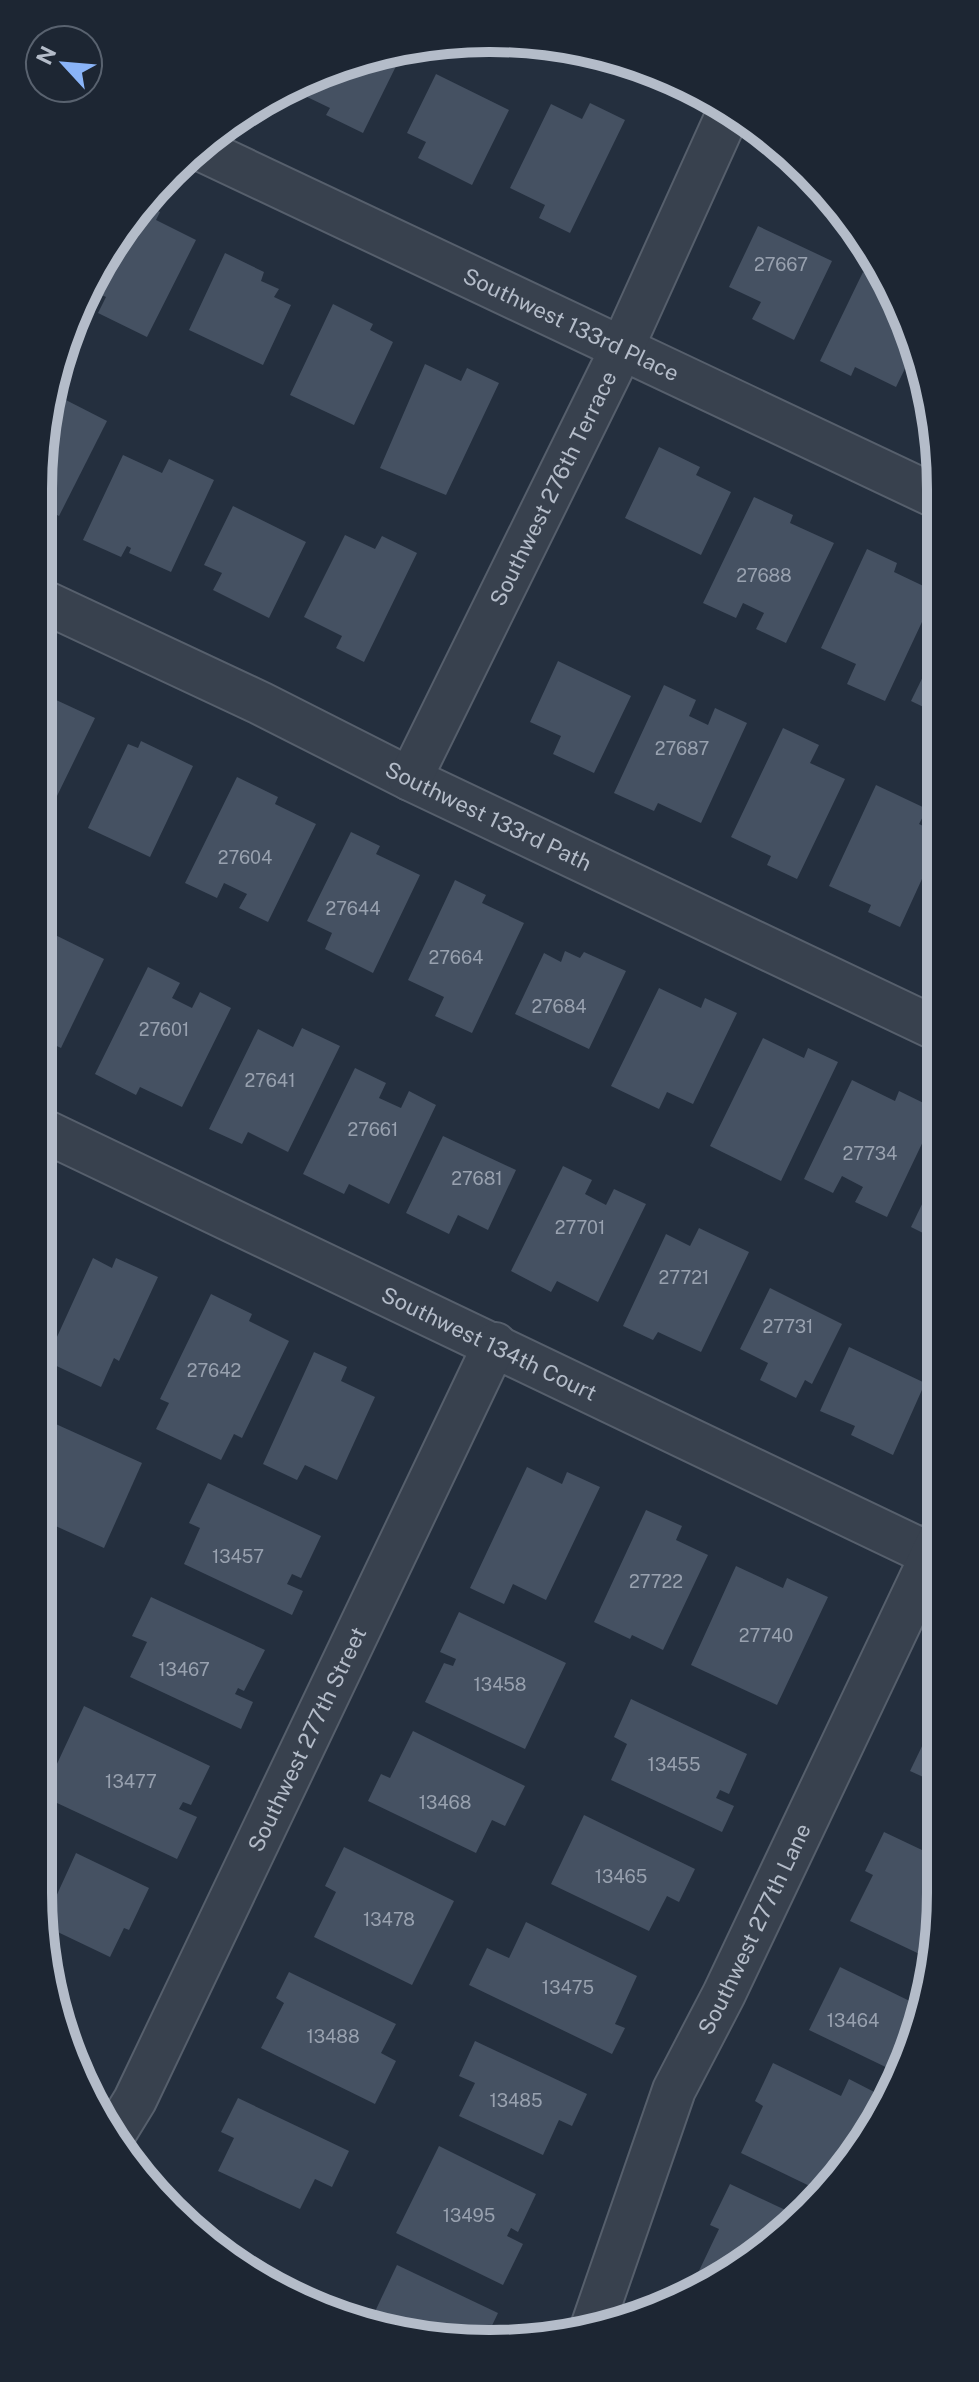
<svg xmlns="http://www.w3.org/2000/svg" width="979" height="2382" font-family="'Public Sans',sans-serif">
<style>
.building{fill:#455162}
.lines{fill:none;stroke-linecap:round;stroke-linejoin:round}
.minor-casing{stroke:#565f6c;stroke-width:46}
.minor{stroke:#38414e;stroke-width:42}
.labels{text-anchor:middle;dominant-baseline:central;stroke-width:6;stroke-linejoin:round;paint-order:stroke}
.number-label{font-size:18px;fill:#98a1af}
.street-label{font-size:22px;fill:#b4bcc9;stroke:#1d2633}
.rim{fill:none;stroke:#b4bcc9;stroke-width:10}
</style>
<rect width="100%" height="100%" fill="#242f3e"/>
<!-- building -->
<g class="building">
<polygon points="402,54 363,133 326,115 330,108 303,95 311,79"/>
<polygon points="436,74 509,110 472,185 418,158 426,142 407,133"/>
<polygon points="590,103 625,120 570,233 539,218 545,205 510,188 551,104 582,119"/>
<polygon points="143,204 160,212 156,220 196,240 147,337 98,313 106,297 93,291"/>
<polygon points="758,226 832,261 794,340 752,319 761,302 729,287"/>
<polygon points="225,253 264,272 261,281 279,289 274,297 291,305 263,365 189,330"/>
<polygon points="863,272 886,284 906,316 915,348 896,387 855,367 851,376 820,361"/>
<polygon points="333,304 373,324 370,330 393,342 354,425 290,395"/>
<polygon points="425,364 461,381 467,368 499,383 446,495 380,468"/>
<polygon points="60,397 107,421 59,516 38,505 38,490 51,413"/>
<polygon points="659,447 700,467 696,475 731,492 701,555 625,518"/>
<polygon points="123,455 162,473 169,459 214,480 171,572 129,553 131,548 127,546 121,557 83,540"/>
<polygon points="754,497 793,515 790,523 834,543 786,643 756,629 764,613 743,603 736,618 703,603"/>
<polygon points="233,506 306,542 269,618 213,590 222,573 204,565"/>
<polygon points="345,535 375,549 382,536 417,553 364,662 336,648 342,636 304,617"/>
<polygon points="867,549 897,563 894,572 936,592 885,701 847,684 856,664 821,648"/>
<polygon points="938,646 938,714 911,701"/>
<polygon points="558,661 631,696 594,773 553,754 561,736 530,722"/>
<polygon points="664,685 696,700 689,716 708,725 715,708 747,723 701,823 658,803 654,811 614,793"/>
<polygon points="54,699 95,718 57,796 38,787 38,702 51,708"/>
<polygon points="783,728 819,745 810,763 845,779 797,879 767,865 771,856 731,837"/>
<polygon points="141,741 193,766 150,857 88,828 128,744 138,748"/>
<polygon points="237,777 278,797 275,804 316,824 268,922 239,908 247,894 224,883 217,898 185,883"/>
<polygon points="876,785 927,809 919,824 938,833 938,844 900,927 868,912 871,905 829,886"/>
<polygon points="351,832 380,846 376,854 420,875 373,973 325,949 332,933 307,921"/>
<polygon points="455,880 486,895 482,903 524,923 472,1033 435,1016 444,997 408,980"/>
<polygon points="41,928 104,959 61,1048 38,1037 38,934"/>
<polygon points="565,951 580,958 584,952 626,971 589,1049 515,1014 544,953 561,962"/>
<polygon points="148,967 180,983 172,998 192,1008 200,992 231,1008 182,1107 140,1087 136,1095 95,1074"/>
<polygon points="659,988 701,1008 705,998 737,1013 693,1104 667,1092 659,1109 611,1086"/>
<polygon points="302,1028 340,1046 288,1152 248,1132 242,1144 209,1129 258,1029 293,1047"/>
<polygon points="763,1038 804,1058 808,1048 838,1062 781,1181 710,1146"/>
<polygon points="355,1068 386,1083 379,1098 401,1108 409,1091 436,1105 389,1204 349,1184 344,1194 303,1174"/>
<polygon points="852,1080 895,1101 899,1091 938,1110 887,1217 855,1202 863,1187 842,1176 833,1193 804,1179"/>
<polygon points="443,1136 516,1170 488,1230 458,1215 449,1234 406,1213"/>
<polygon points="563,1166 592,1180 585,1194 606,1205 614,1189 646,1204 598,1302 557,1281 551,1292 511,1271"/>
<polygon points="939,1169 939,1241 911,1227"/>
<polygon points="699,1228 749,1252 701,1352 658,1332 653,1340 623,1326 666,1234 690,1246"/>
<polygon points="93,1258 112,1268 116,1258 158,1277 119,1361 114,1358 101,1387 46,1361"/>
<polygon points="770,1288 842,1324 812,1384 805,1380 796,1398 760,1380 768,1363 740,1349"/>
<polygon points="211,1294 252,1314 249,1321 289,1341 242,1438 234,1434 221,1460 156,1429 169,1403 160,1399"/>
<polygon points="849,1347 925,1383 893,1455 851,1435 855,1426 820,1411"/>
<polygon points="314,1352 347,1367 341,1381 375,1397 337,1480 305,1465 297,1480 263,1464"/>
<polygon points="38,1416 142,1463 104,1548 38,1518"/>
<polygon points="527,1467 562,1484 567,1472 600,1487 546,1600 513,1584 504,1604 470,1588"/>
<polygon points="208,1483 321,1536 301,1578 292,1574 287,1584 303,1591 292,1615 184,1564 200,1528 189,1523"/>
<polygon points="646,1510 682,1526 676,1540 708,1555 663,1650 632,1635 630,1639 594,1622"/>
<polygon points="38,1562 56,1571 38,1608"/>
<polygon points="736,1566 783,1588 787,1578 828,1597 777,1705 691,1665"/>
<polygon points="151,1597 265,1650 244,1691 238,1688 235,1694 253,1702 241,1729 130,1677 147,1642 132,1636"/>
<polygon points="459,1612 566,1663 525,1749 425,1702 444,1663 453,1666 456,1659 440,1652"/>
<polygon points="631,1699 747,1754 729,1794 720,1790 716,1798 734,1806 722,1832 611,1780 627,1744 614,1737"/>
<polygon points="84,1706 210,1766 191,1805 183,1802 179,1809 197,1817 177,1859 42,1796"/>
<polygon points="941,1707 941,1785 910,1771"/>
<polygon points="413,1731 525,1786 505,1826 492,1820 476,1853 368,1801 381,1774 390,1778"/>
<polygon points="584,1815 695,1869 679,1902 667,1896 649,1931 551,1884"/>
<polygon points="884,1832 941,1859 941,1892 930,1959 850,1921 873,1875 865,1871"/>
<polygon points="344,1847 454,1901 412,1985 314,1937 336,1892 325,1886"/>
<polygon points="76,1853 149,1888 129,1930 124,1928 110,1957 43,1925"/>
<polygon points="526,1922 637,1976 615,2024 625,2028 612,2054 469,1985 487,1948 509,1958"/>
<polygon points="840,1967 922,2007 917,2037 898,2073 809,2030"/>
<polygon points="289,1972 396,2024 381,2053 396,2061 375,2104 261,2048 284,2003 276,1998"/>
<polygon points="475,2041 587,2094 572,2126 559,2120 543,2155 459,2116 475,2083 459,2076"/>
<polygon points="773,2063 841,2096 849,2079 884,2097 848,2167 822,2192 741,2153 763,2106 755,2101"/>
<polygon points="238,2098 349,2151 332,2187 315,2179 300,2209 218,2171 234,2138 221,2132"/>
<polygon points="439,2146 536,2194 518,2232 511,2228 507,2236 523,2244 503,2285 396,2233"/>
<polygon points="730,2184 796,2215 740,2268 709,2281 697,2275 719,2229 710,2225"/>
<polygon points="397,2265 498,2313 486,2338 430,2340 371,2320"/>
</g>
<g class="lines">
<!-- minor casing -->
<g class="minor-casing">
<g id="minor">
<path id="s1" d="M204 151 937 497"/>
<path id="s2" d="M38 599 260 703 410 779 939 1030"/>
<path id="s3" d="M410 779 622 348 730 109"/>
<path id="s4" d="M38 1128 940 1559"/>
<path id="s5" d="M116 2131 135 2100 495 1344"/>
<path id="s6" d="M591 2330 674 2090 724 1994 940 1538"/>
</g>
</g>
<!-- minor -->
<use href="#minor" class="minor"/>
</g>
<g class="labels">
<!-- number labels -->
<g class="number-label">
<text x="781" y="264">27667</text>
<text x="764" y="575">27688</text>
<text x="682" y="748">27687</text>
<text x="245" y="857">27604</text>
<text x="353" y="908">27644</text>
<text x="456" y="957">27664</text>
<text x="559" y="1006">27684</text>
<text x="164" y="1029">27601</text>
<text x="270" y="1080">27641</text>
<text x="373" y="1129">27661</text>
<text x="870" y="1153">27734</text>
<text x="477" y="1178">27681</text>
<text x="580" y="1227">27701</text>
<text x="684" y="1277">27721</text>
<text x="788" y="1326">27731</text>
<text x="214" y="1370">27642</text>
<text x="238" y="1556">13457</text>
<text x="656" y="1581">27722</text>
<text x="766" y="1635">27740</text>
<text x="184" y="1669">13467</text>
<text x="500" y="1684">13458</text>
<text x="674" y="1764">13455</text>
<text x="131" y="1781">13477</text>
<text x="445" y="1802">13468</text>
<text x="621" y="1876">13465</text>
<text x="389" y="1919">13478</text>
<text x="568" y="1987">13475</text>
<text x="853" y="2020">13464</text>
<text x="333" y="2036">13488</text>
<text x="516" y="2100">13485</text>
<text x="469" y="2215">13495</text>
</g>
<!-- street labels -->
<g class="street-label">
<text stroke="none"><textPath href="#s1" startOffset="406">Southwest 133rd Place</textPath></text>
<text stroke="none"><textPath href="#s3" startOffset="324">Southwest 276th Terrace</textPath></text>
<text stroke="none"><textPath href="#s2" startOffset="500">Southwest 133rd Path</textPath></text>
<text stroke="none"><textPath href="#s4" startOffset="500">Southwest 134th Court</textPath></text>
<text stroke="none"><textPath href="#s5" startOffset="436">Southwest 277th Street</textPath></text>
<text stroke="none"><textPath href="#s6" startOffset="434">Southwest 277th Lane</textPath></text>
</g>
</g>
<!-- crop -->
<path d="M0 0H979V2382H0ZM489 52H490A437 437 0 0 1 927 489V1893A437 437 0 0 1 490 2330H489A437 437 0 0 1 52 1893V489A437 437 0 0 1 489 52Z" fill="#1d2633" fill-rule="evenodd"/>
<path class="rim" d="M489 52H490A437 437 0 0 1 927 489V1893A437 437 0 0 1 490 2330H489A437 437 0 0 1 52 1893V489A437 437 0 0 1 489 52Z"/>
<!-- north arrow -->
<g transform="translate(64 64) rotate(296)"><circle r="38" fill="#1d2633" stroke="#59626f" stroke-width="2"/>
<path d="M0-6L14 30L0 20L-14 30Z" fill="#8ab4f8"/>
<text y="-12" font-size="22" font-weight="bold" text-anchor="middle" fill="#b4bcc9">N</text>
</g>
</svg>
